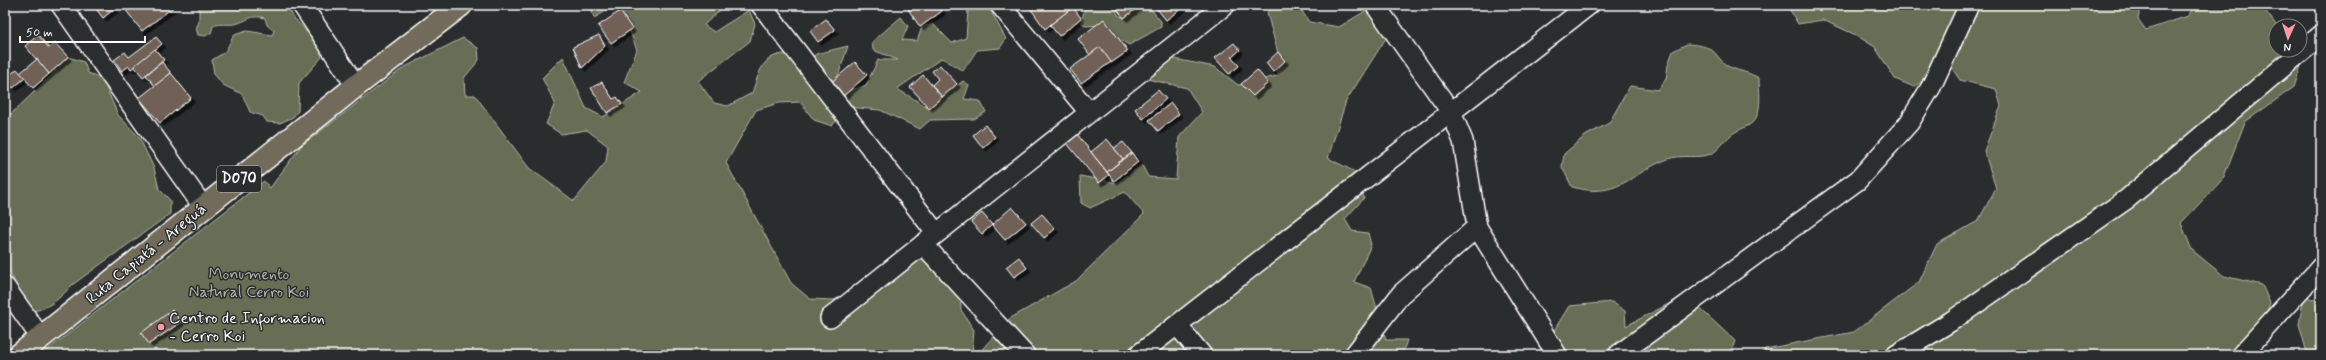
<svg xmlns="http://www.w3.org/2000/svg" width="2326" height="360" font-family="Mynerve,sans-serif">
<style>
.green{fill:#676e54;stroke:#b3b6aa}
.building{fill:#706057;stroke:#fff;filter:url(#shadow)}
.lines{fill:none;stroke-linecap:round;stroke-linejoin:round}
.minor-casing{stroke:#fff;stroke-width:22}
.major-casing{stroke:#fff;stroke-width:25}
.minor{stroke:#2a2d2e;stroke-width:19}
.major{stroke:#726b5a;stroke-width:22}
.poi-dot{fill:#ff9aa2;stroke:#2a2d2e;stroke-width:1.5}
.labels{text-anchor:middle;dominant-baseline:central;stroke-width:3;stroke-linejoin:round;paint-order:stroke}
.shield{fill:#2a2d2e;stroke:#bfc0c0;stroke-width:1}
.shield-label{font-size:15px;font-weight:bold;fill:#fff}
.street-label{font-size:16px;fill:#fff;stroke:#2a2d2e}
.park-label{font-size:16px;fill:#b3b6aa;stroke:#2a2d2e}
.poi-label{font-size:16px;fill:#fff;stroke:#2a2d2e;text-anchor:start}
</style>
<defs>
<filter id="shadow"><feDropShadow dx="3.5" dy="3.5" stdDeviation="0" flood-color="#0009"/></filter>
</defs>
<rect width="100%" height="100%" fill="#2a2d2e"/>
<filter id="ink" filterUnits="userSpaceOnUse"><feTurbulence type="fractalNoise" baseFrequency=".025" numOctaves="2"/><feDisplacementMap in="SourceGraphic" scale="8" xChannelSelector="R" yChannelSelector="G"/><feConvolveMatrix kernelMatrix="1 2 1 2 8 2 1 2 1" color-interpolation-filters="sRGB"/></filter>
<g filter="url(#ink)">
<!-- green -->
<g class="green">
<path d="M199 5H288L293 17 318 44 322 57 299 83 298 111 293 117 280 123 267 122 263 116 250 112 242 94 223 85 214 74 212 60 225 52 234 35 247 31 272 35 274 31 267 25 265 18C250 14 248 21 235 24 227 25 220 23 213 26L211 33 205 36 198 35 196 28 199 22Z"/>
<polygon points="590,5 617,5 594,18"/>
<path d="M620 5H723L722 8 704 25 714 32 749 10 755 24 750 41 698 81 714 103 728 106 752 93C760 70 763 52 792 54L801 68 816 54 848 46 834 88 840 94 866 85 878 60H898L873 50 872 42 901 17 908 26 902 40 917 41 922 27 933 24 952 43 966 38 968 10 984 5 991 11 1006 39 1000 48 977 50 963 71 942 58 897 89 929 108 963 81 969 85 964 99 980 101 986 112 974 119 930 120 920 129 880 110 847 107 832 126 814 120 800 102 779 103 756 110 726 163 791 283 810 299 833 300 879 285 917 251 960 285 961 310 974 330 972 355H41L264 181 270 188 301 146 403 68 463 38 478 48 479 60 464 78 465 95H475L529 168 574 201 606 162 608 146 587 130 561 134 546 124 555 103 542 78 563 57 586 108 603 117 642 92 624 82 637 50Z"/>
<path d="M1086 5H1114L1118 15 1124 18C1133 15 1137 7 1147 5L1161 21V27L1129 45 1115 37 1100 25 1086 26 1081 22Z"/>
<polygon points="1272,5 1303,5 1302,11 1309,22 1339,27 1372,7 1388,35 1346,101 1328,158 1357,173 1364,198 1345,219 1352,231 1368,233 1371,245 1354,282 1371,288 1386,340 1407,340 1402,355 977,355 1009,319 1076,281 1144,214 1125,192 1090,208 1081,203 1080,176 1117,183 1142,165 1148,177 1176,179 1179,137 1202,112 1187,88 1147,79 1159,56 1215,67 1238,85 1277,76 1280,60 1267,13"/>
<polygon points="1787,5 2141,5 2138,19 2146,30 2188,16 2195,5 2261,5 2277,26 2276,50 2296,50 2303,60 2294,87 2245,122 2223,179 2181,223 2192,250 2224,276 2262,285 2270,303 2255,345 2260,355 1759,355 1765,349 1854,332 1919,282 1937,244 1978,221 1996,188 1984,151 2001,106 1996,89 1960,80 1948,63 1914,87 1895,79 1875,47 1856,35 1823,20 1798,24"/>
<path d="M1687 44C1696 45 1707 45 1714 52 1720 58 1723 65 1732 68 1742 72 1748 72 1759 78 1759 90 1762 106 1756 118 1750 128 1739 128 1731 135 1725 140 1718 151 1711 154 1698 159 1681 154 1668 159 1630 173 1619 200 1572 187L1562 167 1564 154 1585 136 1609 123 1630 86 1658 90 1666 79 1668 65 1673 51Z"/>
<path d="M68 57 84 62 88 73 99 77 106 87 118 115 139 137 154 168 159 189 170 200V214L72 285C61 297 48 310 31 311L23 299 5 262V110L11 114 54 73 59 60Z"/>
<polygon points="2304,296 2321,302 2321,355 2307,353 2299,324"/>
<polygon points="1678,299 1693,302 1735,341 1730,355 1539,355 1569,306 1612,302 1625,311 1626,326"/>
</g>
<!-- building -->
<g class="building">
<polygon points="93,5 119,5 103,18"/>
<polygon points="130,5 176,5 142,31 125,9"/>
<polygon points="913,5 938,5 942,11 920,27 908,9"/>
<polygon points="1028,5 1071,5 1073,7 1045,29"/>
<polygon points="1117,5 1135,5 1137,8 1124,18 1115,7"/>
<polygon points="1154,5 1186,5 1166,20"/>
<polygon points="1073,7 1081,18 1059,36 1050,25"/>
<polygon points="620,11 632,29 611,43 598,26"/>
<polygon points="826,19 835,30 818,42 810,31"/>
<polygon points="1104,19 1128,51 1111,63 1100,47 1090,55 1078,39"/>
<polygon points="38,35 49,48 55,43 68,57 49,74 25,46"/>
<polygon points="599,35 605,46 582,68 573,47"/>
<polygon points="156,37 162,44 131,69 129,66 122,71 114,60 125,52 129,57"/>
<polygon points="1234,43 1240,50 1232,57 1239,66 1229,74 1215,58"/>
<polygon points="1100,47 1111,62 1081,83 1070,69"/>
<polygon points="155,49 164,60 143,77 134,66"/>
<polygon points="1278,52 1285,61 1273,72 1266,63"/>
<polygon points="37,59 49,74 33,88 20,73"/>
<polygon points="162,62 171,73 155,86 146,75"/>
<polygon points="855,62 867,75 840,99 828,85"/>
<polygon points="940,65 957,84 942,97 932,85 938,79 932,71"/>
<polygon points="17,69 25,78 13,88 5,79"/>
<polygon points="1257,70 1268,83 1253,96 1241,84"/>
<polygon points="171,73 191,98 160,123 139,98"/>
<polygon points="923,75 942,97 929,108 910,87"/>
<polygon points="602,82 613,99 617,97 622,104 607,113 591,88"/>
<polygon points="1158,90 1166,99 1143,119 1135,109"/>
<polygon points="1171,103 1179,114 1158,131 1149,120"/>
<polygon points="985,125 995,137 983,148 973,135"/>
<polygon points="1077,134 1109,175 1099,183 1066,142"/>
<polygon points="1107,139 1123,159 1107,172 1091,152"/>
<polygon points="1123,142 1132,153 1123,159 1114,148"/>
<polygon points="1132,153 1138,162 1114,181 1107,172"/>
<polygon points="1012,207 1026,223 1005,240 992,225"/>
<polygon points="982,213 992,225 982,234 971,222"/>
<polygon points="1042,214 1055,229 1044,238 1031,223"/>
<polygon points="1019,257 1027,268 1014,277 1006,267"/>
<polygon points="172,310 181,322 149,344 141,333"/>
</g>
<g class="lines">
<!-- minor casing -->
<g class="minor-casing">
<g id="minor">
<polyline points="61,5 204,208"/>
<polyline points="302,5 356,86"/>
<polyline points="761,5 936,233"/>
<polyline points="1000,5 1089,112"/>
<polyline points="1375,5 1451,112 1463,141 1477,227 1557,355"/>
<polyline points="923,244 1025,355"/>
<polyline points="5,287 41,338"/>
<polyline points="830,318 1225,5"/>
<polyline points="1177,325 1202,355"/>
<polyline points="1138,355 1589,5"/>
<polyline points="1354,355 1401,294 1477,227"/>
<polyline points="1618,355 1858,180 1909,123 1931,87 1969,5"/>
<polyline points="1896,355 1950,322 2127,199 2321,35"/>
<polyline points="2241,355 2321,267"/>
</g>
</g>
<!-- major casing -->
<g class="major-casing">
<polyline id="major" points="19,355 356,86 461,5"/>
</g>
<!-- minor -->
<use href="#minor" class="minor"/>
<!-- major -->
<use href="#major" class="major"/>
</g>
</g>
<!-- markers -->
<circle class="poi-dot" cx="161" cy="327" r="4"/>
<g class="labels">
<!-- shield labels -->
<rect class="shield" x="217" y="166" width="44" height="26" rx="3"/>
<g class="shield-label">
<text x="239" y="179">D070</text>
</g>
<!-- street labels -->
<g class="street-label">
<text transform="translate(146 254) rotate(-39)">Ruta Capiatá - Areguá</text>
</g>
<!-- park labels -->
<g class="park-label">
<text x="249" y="274">Monumento<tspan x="249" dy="18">Natural Cerro Koi</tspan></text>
</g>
<!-- poi labels -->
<g class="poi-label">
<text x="169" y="318">Centro de Informacion<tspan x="169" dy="18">- Cerro Koi</tspan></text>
</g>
</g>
<!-- margin -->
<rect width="2326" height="360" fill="none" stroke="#2a2d2e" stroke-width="20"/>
<rect x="10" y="10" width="2306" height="340" fill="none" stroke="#fff" stroke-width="1.5" filter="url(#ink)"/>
<!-- north arrow -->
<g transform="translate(2288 38) rotate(183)"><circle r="19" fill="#2a2d2e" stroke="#7f8182"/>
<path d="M0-3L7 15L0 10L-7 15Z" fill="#ff9aa2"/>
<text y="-6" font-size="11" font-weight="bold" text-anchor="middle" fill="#ffffff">N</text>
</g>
<!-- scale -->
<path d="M20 36v6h125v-6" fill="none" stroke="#ffffff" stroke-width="2"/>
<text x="26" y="36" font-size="12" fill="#ffffff" stroke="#2a2d2e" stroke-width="3" paint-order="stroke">50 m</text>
</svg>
